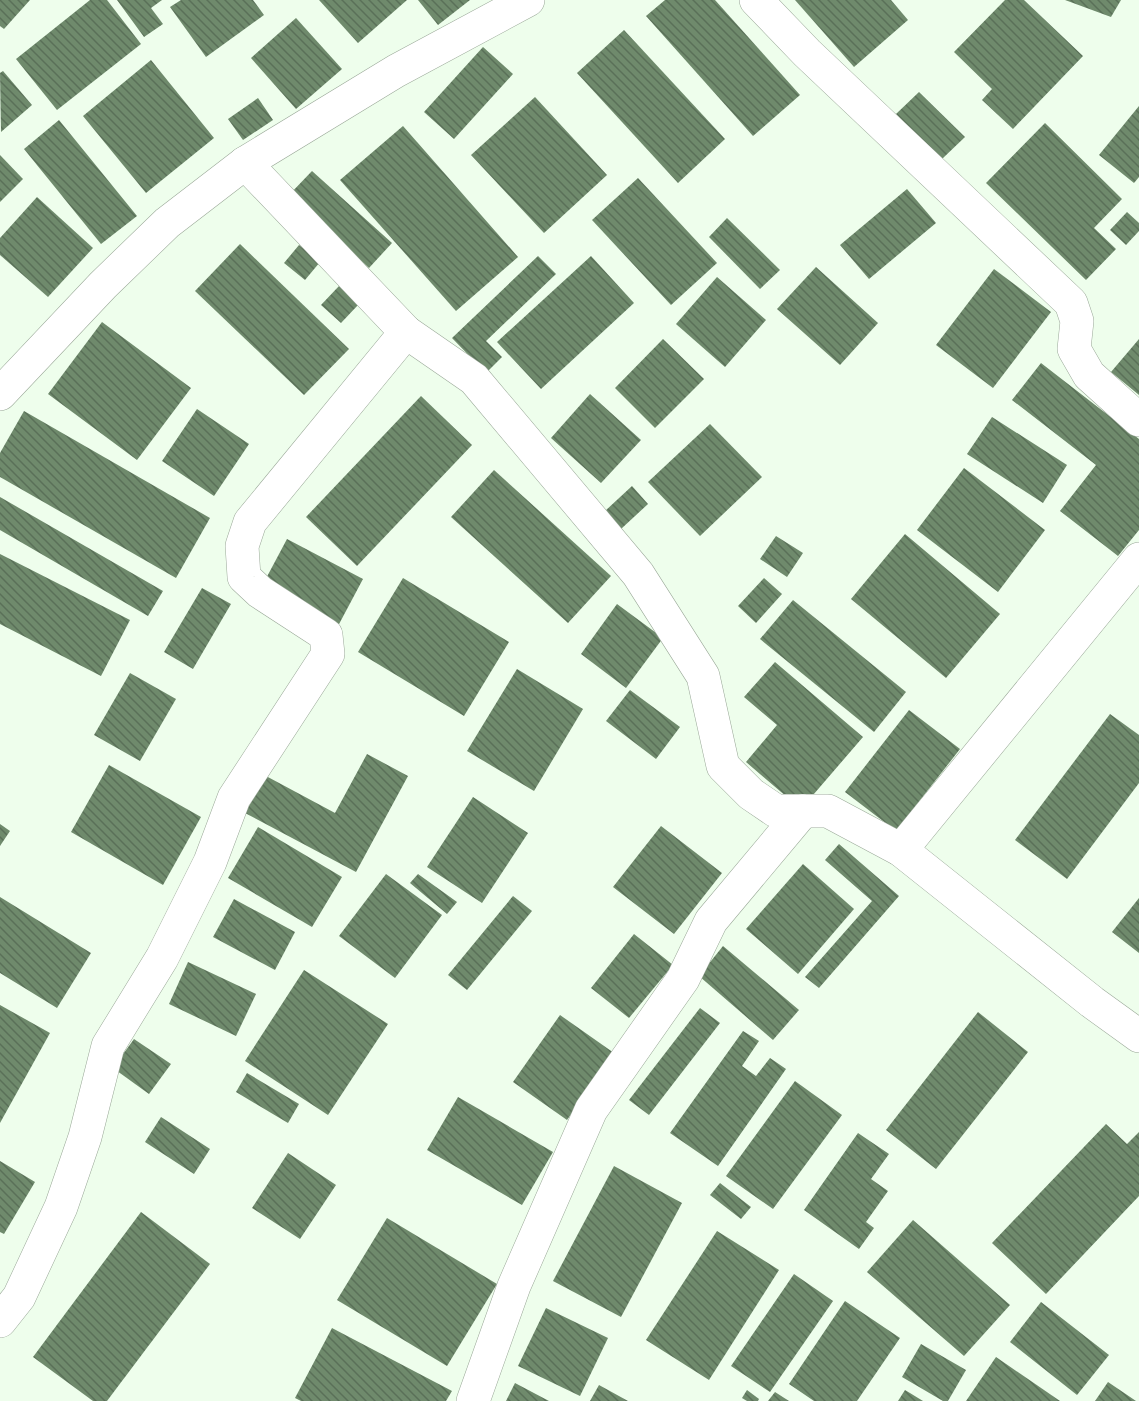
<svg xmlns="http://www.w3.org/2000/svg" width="1139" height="1401" font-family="Merriweather,serif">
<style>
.building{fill:url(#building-back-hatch)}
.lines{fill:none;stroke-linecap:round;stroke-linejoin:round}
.street-casing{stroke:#9aa898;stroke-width:34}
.street{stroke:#fff;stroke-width:33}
</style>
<defs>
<pattern id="building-back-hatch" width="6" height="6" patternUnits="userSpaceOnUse" patternTransform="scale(1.5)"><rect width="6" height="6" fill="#6f8a6c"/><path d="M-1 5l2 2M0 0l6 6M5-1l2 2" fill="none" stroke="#5a7058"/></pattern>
</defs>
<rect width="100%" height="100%" fill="#eefeec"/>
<!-- building -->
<g class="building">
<polygon points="0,0 30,0 4,29 0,26"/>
<polygon points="90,0 107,0 141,44 57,110 16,59"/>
<polygon points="117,0 162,0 151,8 163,24 144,37"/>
<polygon points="181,0 253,0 264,15 206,57 170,7"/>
<polygon points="319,0 407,0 358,43"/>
<polygon points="418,0 470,0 438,25"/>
<polygon points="665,0 715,0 800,95 753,136 646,16"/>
<polygon points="795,0 891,0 908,20 854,67"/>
<polygon points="1005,0 1024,0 1083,56 1013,129 982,100 992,89 954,52"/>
<polygon points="1065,0 1121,0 1111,17"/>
<polygon points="296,18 342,69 296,109 251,58"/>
<polygon points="624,30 725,139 678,183 577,73"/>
<polygon points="483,47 513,74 454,139 424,112"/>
<polygon points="151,60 214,138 146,193 83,116"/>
<polygon points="3,71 32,105 1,132 0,73"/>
<polygon points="919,92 965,137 942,159 896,114"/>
<polygon points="535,97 607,175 544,233 471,155"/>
<polygon points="258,98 273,120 243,140 228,119"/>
<polygon points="1139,106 1139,177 1134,183 1099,155"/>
<polygon points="59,120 137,216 101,244 24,149"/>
<polygon points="1045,123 1122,199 1094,228 1116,249 1086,280 986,183"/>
<polygon points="403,126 518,257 456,311 340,180"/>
<polygon points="0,155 23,179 0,202"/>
<polygon points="312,171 392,243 369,268 289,195"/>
<polygon points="638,178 717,263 671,305 592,220"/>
<polygon points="907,189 936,223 869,279 840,245"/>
<polygon points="37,197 93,248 48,297 0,255 0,238"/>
<polygon points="1127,212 1139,223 1139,231 1126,245 1110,230"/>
<polygon points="727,218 780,270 760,289 709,237"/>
<polygon points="240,244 349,349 304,395 195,291"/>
<polygon points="299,245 320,262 305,280 284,263"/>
<polygon points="538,256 556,274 486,341 502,357 486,373 452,338"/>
<polygon points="591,256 634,303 541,389 497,342"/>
<polygon points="816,267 878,323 840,365 777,309"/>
<polygon points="994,269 1051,312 993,388 936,345"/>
<polygon points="717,277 766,320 725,367 676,324"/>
<polygon points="339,286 358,305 341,323 321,305"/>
<polygon points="102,322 191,388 137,460 48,394"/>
<polygon points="663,339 704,379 655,428 615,388"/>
<polygon points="1139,339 1139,395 1111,372"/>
<polygon points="1041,363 1139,439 1139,530 1118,556 1060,511 1096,465 1012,400"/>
<polygon points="590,394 641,440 601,483 551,438"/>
<polygon points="421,396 472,445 357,566 306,517"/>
<polygon points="197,409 249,444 214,496 162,461"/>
<polygon points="24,411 210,518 176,578 0,477 0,453"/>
<polygon points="992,417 1067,465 1043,503 967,454"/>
<polygon points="710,424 762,477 700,536 648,482"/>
<polygon points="964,468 1045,530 998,592 917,530"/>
<polygon points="494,470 611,576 568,623 451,517"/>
<polygon points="632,486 648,504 621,529 604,512"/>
<polygon points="0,497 163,591 148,616 0,530"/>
<polygon points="905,534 1000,614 946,678 851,599"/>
<polygon points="776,536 803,553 787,577 760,559"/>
<polygon points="287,539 363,579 338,626 262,586"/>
<polygon points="0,554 130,620 101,676 0,624"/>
<polygon points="403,578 509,642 464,716 358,652"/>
<polygon points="764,578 782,594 756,623 738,606"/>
<polygon points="202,588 231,604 193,669 164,652"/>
<polygon points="793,600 906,692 874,732 760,639"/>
<polygon points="617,604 663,638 626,688 581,654"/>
<polygon points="775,662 863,737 801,809 746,762 777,725 744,697"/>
<polygon points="517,669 583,709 534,791 467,751"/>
<polygon points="130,673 176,699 140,761 94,735"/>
<polygon points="630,690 680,727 656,759 606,721"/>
<polygon points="909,710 960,749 896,831 845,792"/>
<polygon points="1110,714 1139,735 1139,783 1067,879 1015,840"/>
<polygon points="367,754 408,776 356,872 245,813 266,776 335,813"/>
<polygon points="109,765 201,817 163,885 71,832"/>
<polygon points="473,797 528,833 482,903 427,867"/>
<polygon points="0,824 10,831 0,846"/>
<polygon points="661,826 722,873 674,934 613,887"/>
<polygon points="258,827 342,877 312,927 228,878"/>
<polygon points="839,844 899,896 819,988 805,977 872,901 825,860"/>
<polygon points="803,864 854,909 798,974 746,929"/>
<polygon points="386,874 442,915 395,978 339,936"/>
<polygon points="418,874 457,902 447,914 410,883"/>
<polygon points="513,896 532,911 467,990 448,975"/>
<polygon points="0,897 91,953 57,1008 0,973"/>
<polygon points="1139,898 1139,953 1112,932"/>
<polygon points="234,899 295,932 275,970 213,937"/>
<polygon points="634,934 673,965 629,1018 591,988"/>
<polygon points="723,946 799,1010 773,1040 699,976"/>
<polygon points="188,962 256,994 236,1036 169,1004"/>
<polygon points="304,970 388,1024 328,1115 245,1061"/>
<polygon points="0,1005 50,1033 0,1123"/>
<polygon points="700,1008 720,1023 649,1115 629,1100"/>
<polygon points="978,1012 1028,1052 936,1169 886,1130"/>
<polygon points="560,1015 614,1053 567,1120 513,1082"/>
<polygon points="743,1031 759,1041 742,1066 756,1076 770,1058 786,1069 718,1166 670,1133"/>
<polygon points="134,1039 171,1064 149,1094 113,1068"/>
<polygon points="247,1073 299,1104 288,1123 236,1092"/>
<polygon points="795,1081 842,1115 773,1209 726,1176"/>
<polygon points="458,1097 553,1152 522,1205 427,1150"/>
<polygon points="161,1117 210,1149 194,1174 145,1142"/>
<polygon points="1106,1124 1127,1144 1139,1132 1139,1196 1046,1294 992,1243"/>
<polygon points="858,1133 889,1154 871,1179 888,1191 866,1222 874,1228 859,1249 804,1210"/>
<polygon points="288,1153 336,1185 300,1239 252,1208"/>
<polygon points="0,1161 35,1182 4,1234 0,1232"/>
<polygon points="614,1166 682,1203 621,1317 553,1281"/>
<polygon points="720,1183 751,1207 741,1219 710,1195"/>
<polygon points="141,1212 210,1264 107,1401 93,1401 33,1357"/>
<polygon points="387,1218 497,1284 447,1366 337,1300"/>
<polygon points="913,1220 1010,1305 964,1356 867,1272"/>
<polygon points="717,1231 779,1270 709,1380 646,1340"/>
<polygon points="794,1274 833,1301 770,1392 731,1366"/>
<polygon points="845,1301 900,1338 857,1401 814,1401 789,1384"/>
<polygon points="1041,1302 1109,1355 1077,1395 1010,1342"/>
<polygon points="546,1308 608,1338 580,1396 518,1366"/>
<polygon points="332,1328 452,1391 446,1401 301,1401 295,1398"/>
<polygon points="921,1344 966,1370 948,1401 943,1401 902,1377"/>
<polygon points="996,1357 1060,1401 966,1401"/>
<polygon points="1108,1382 1136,1401 1095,1401"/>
<polygon points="515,1383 549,1401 506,1401"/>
<polygon points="599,1385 628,1401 590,1401"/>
<polygon points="747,1390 759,1399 758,1401 747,1401 742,1398"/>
<polygon points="905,1390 923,1401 898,1401"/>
<polygon points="775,1392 789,1401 768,1401"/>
</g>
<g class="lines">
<!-- street casing -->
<g class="street-casing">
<g id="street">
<polyline points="756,0 807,53 1071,303 1077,321 1074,349 1089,375 1139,420"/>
<polyline points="245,163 406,332 474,379 638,574 703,676 723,766 751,794 776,811 828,811 901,850 1092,1002 1139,1036"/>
<polyline points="0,394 103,285 167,223 245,163 396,71 528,0"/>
<polyline points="901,850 1139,559"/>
<polyline points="0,1321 19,1297 61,1207 85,1137 108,1046 162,958 210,862 234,798 328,654 326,635 260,592 244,577 242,546 250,522 406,332"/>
<polyline points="473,1401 514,1286 591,1110 683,979 711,921 803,811"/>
</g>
</g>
<!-- street -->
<use href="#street" class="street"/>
</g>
</svg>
